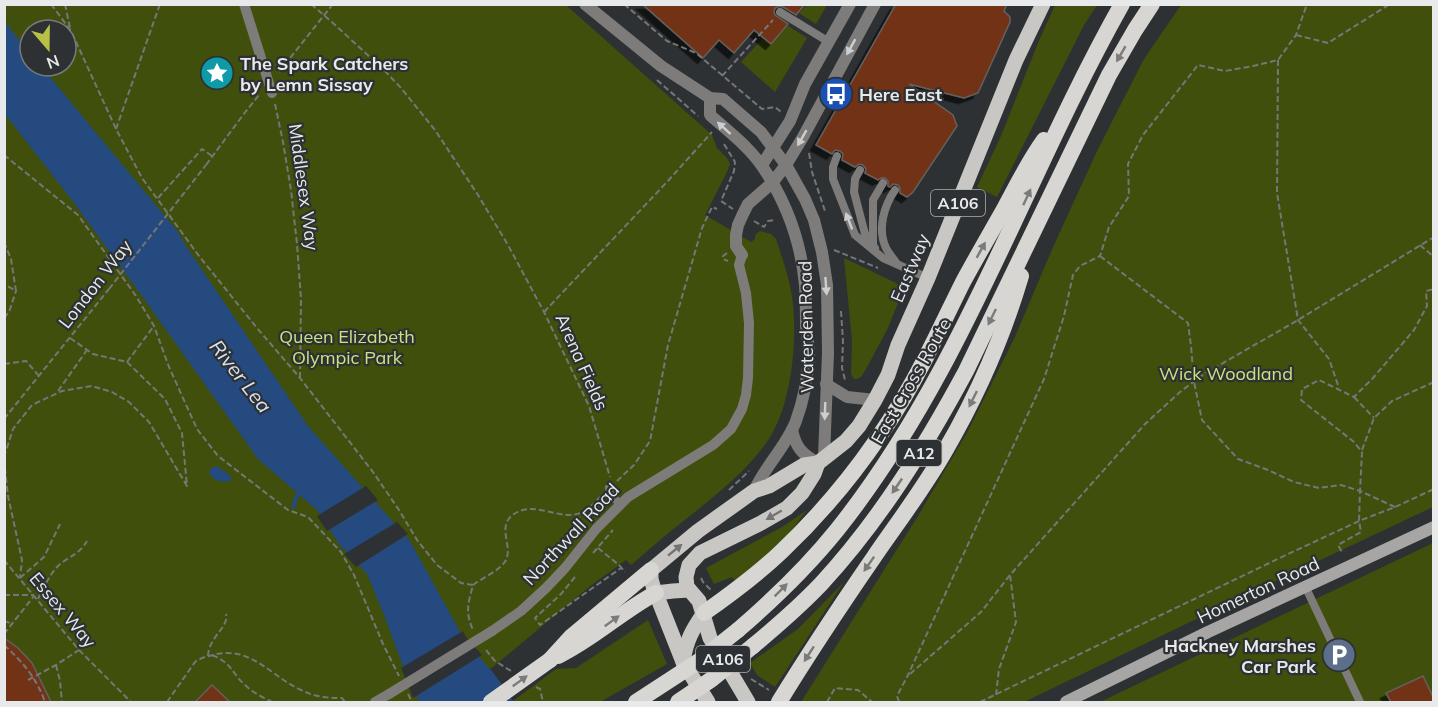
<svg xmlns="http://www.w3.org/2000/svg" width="1438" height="707" font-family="Mulish,sans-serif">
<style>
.green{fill:#404f0b;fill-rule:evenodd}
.water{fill:#244a7f}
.pier{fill:#2e3133}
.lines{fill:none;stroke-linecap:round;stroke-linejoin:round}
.stream{stroke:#244a7f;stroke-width:4}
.building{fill:#713118;stroke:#656160;stroke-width:1.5;filter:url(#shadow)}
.path{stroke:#747678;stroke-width:2;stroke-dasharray:6 3;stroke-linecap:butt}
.service{stroke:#7d7c7a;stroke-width:8}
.pedestrian{stroke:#7d7c7a;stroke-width:10}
.minor{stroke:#7d7c7a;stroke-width:12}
.tertiary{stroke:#7d7c7a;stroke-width:12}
.secondary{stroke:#a8a6a4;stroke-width:12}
.primary{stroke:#c9c7c4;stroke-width:15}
.trunk{stroke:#d8d6d2;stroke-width:16}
.path-bridge{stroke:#747678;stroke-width:2;stroke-dasharray:6 3;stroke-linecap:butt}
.pedestrian-bridge{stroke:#7d7c7a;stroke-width:10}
.trunk-bridge{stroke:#d8d6d2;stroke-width:16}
.oneway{fill:#cccecf}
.oneway2{fill:#7a7b7b}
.oneway3{fill:#747474}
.labels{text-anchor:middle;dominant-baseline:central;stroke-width:4.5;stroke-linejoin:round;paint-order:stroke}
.shield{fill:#2e3133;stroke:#b0b2b4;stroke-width:1.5}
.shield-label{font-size:16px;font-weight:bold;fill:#e7e9eb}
.poi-label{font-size:18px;font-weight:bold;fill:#e7e9eb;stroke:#2e3133;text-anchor:start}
.street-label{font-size:18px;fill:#e7e9eb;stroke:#2e3133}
.park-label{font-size:18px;fill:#c8e481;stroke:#2e3133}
.water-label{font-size:20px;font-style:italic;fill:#d7e3f3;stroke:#2e3133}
</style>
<defs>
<filter id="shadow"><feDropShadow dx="-5.5" dy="5.5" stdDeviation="0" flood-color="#0009"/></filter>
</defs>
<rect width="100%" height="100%" fill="#2e3133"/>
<!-- green -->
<g class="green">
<path d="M4 5H566L712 135 717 148 727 158 730 164 727 172 705 215 751 242 755 239V235L760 231 771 234 776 239C782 257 789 277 792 296 798 339 792 406 767 442 740 480 701 506 666 535 654 545 643 555 631 565L626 560 589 587 451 702H5ZM30 30H66V66H30Z"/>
<polygon points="807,5 827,5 816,24 799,13"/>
<polygon points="1055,5 1097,5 1084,25 997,197 977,187 1001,136 1038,43"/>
<polygon points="1181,5 1433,5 1433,507 1242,597 1024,702 801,702 918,516 968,431 1014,339 1054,245 1098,149 1144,59"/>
<polygon points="787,25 807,38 775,92 741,62 763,38 771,44"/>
<polygon points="844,258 896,283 903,291 887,330 866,369 861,377 857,379 854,379 851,374 852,341"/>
<polygon points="807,510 786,538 735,581 732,577 714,584 706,568 782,527"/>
<polygon points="1433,543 1433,702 1100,702"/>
<polygon points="844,582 775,687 757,675 750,663 798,629"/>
<polygon points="648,620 667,664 600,702 514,702 513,701 556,669 576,668"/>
</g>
<!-- water -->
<g class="water">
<polygon points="4,21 30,53 30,66 41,66 178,232 186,246 308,426 410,541 464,639 495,675 514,702 420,702 415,694 401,661 384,615 367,574 339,544 318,511 258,459 144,299 74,203 5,114"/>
<path d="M217 466 231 476V481C220 482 215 482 209 473L211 468Z"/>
</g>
<!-- pier -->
<g class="pier">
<polygon points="366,486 378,500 327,531 317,516"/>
<polygon points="397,522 408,534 356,567 344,554"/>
<polygon points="463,631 466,637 482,655 413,698 401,668"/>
</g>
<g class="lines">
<!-- stream -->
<polyline class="stream" points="293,507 299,491"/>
</g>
<!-- building -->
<g class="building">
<polygon points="642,4 805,4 796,15 783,7 780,6 775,8 774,12 775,15 788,24 771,44 754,30 734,53 719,40 703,58"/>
<polygon points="896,4 1007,4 1004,11 1010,17 1010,22 978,93 964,98 909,84 953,115 957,126 913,192 907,197 900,193 900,188 898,185 893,184 890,187 888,186 888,181 885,178 881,178 878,180 865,173 866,169 863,165 859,164 855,167 842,160 843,154 840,151 835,150 832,154 816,145"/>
<polygon points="4,638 18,648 32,663 51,702 4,702"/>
<polygon points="1423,676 1434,699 1434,702 1391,702 1386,693"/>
<polygon points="212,685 230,702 195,702"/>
</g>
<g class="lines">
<!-- path -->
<g class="path">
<path d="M51 4 71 31 116 129 142 178 199 256 257 328 300 378 373 472 399 510 417 540 437 565 461 583 473 585C468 604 465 612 473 630"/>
<polyline points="65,4 70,28"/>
<polyline points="311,4 333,23 385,71 401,88 435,130 478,195 508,245 544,312 589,406 610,477"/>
<polyline points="624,4 667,41 696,53 762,109 775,107 781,112"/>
<polyline points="1296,35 1328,43 1390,4"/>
<polyline points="1278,60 1277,193 1298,320 1329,359 1339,388"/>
<polyline points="279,72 333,4"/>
<polyline points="722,76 773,20"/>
<polyline points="657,80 698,116"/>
<polyline points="275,104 283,142 291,190 297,244 301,299 300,378"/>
<polyline points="116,129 160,4"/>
<polyline points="724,144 735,162 734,171 721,201 733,209"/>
<polyline points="809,153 812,172 825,211"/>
<polyline points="4,155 78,215 136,296 154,326 169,367 197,429 218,456 288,510 308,517 341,552 354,575 383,644 399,676"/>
<polyline points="206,165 243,115 259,95"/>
<polyline points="158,198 202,149 212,156"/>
<polyline points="754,221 764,227 768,221 776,220"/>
<polyline points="4,242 11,259 16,291 4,284"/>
<polyline points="1420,245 1434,257"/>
<polyline points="834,250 878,268"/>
<polyline points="727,253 723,256 723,259 728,261"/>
<polyline points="1100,256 1188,323 1191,346 1194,382 1202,420 1238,459 1268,470 1294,482 1319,488 1341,485 1360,491 1359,521 1361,532 1338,545 1342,552 1344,551"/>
<polyline points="915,262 921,249 924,247"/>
<polyline points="841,311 843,341 842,368 845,380"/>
<polyline points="544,312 667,182 712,132"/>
<polyline points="4,318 9,312 16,291"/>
<polyline points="127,362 154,326"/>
<polyline points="4,364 26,361 39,376"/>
<polyline points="58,391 87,350"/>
<polyline points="1354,397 1374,418"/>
<polyline points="4,419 109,289"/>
<polyline points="1362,450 1374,418 1392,401 1434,382"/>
<polyline points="4,457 13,429 32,405 62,391 92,386 112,392 129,402 149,422 187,486 182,433 165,399 127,362 93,354 70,338"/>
<polyline points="4,459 8,496 22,560 20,578"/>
<polyline points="617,481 634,465 650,441 668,345 702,228 712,207 717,209"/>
<polyline points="729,490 749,471"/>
<polyline points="1395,507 1360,491 1362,452 1354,442 1301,400 1302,389 1319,380 1354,397 1373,378 1414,330 1427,306 1426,291 1434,289"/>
<polyline points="598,548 619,565 625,572"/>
<polyline points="593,553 613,530"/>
<polyline points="4,560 79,650 131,702"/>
<polyline points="575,577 561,594 535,618 540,625 621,568"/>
<polyline points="20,578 44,557 60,524"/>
<polyline points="701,578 703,582 711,590"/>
<path d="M473 585C482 578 501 570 506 560 513 545 496 526 514 514 536 499 562 524 585 511 591 507 597 500 602 495"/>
<polyline points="4,595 34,595"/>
<path d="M38 599C44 588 49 575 58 566 70 555 78 556 87 541"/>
<polyline points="4,621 13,624"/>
<polyline points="4,634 34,596"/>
<path d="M4 645C23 662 37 679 45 702"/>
<polyline points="486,650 495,661 511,671"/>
<path d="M212 655C233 664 230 671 244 684 252 692 263 698 273 702"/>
<path d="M208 656C209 636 229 628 226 614"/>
<polyline points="56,665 60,681 62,702"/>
<polyline points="910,674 981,612 1010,575 1145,424 1180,392 1204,374 1298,320 1434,237"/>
<polyline points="751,679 769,690"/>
<polyline points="28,680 56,665 79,650"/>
<polyline points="536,687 540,689 543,702"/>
<polyline points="408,694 412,702"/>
<polyline points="996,695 999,669 1016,622 1010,575"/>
<path d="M167 702 195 662C202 657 209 656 217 654 252 647 272 677 301 690 315 697 327 698 342 698L345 702"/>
<polyline points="827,702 835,688 858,690 872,702"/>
<polyline points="899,702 897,696 908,675 1044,379 1064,316 1073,275 1080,266 1100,256 1109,227 1129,196 1128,164 1143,135 1198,65 1225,71 1253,66 1278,60 1296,35 1307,4"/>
<polyline points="980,702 1286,555 1359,521 1395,507 1434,489"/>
</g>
<!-- service -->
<g class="service">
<polyline points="780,12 829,42"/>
<polyline points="837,156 833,167 833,179 855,235 883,258 928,278"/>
<polyline points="860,170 855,179 854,192 865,234 875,248"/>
<path d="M895 190C884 206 877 229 886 248 889 254 894 259 897 264"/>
<polyline points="873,244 873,200 883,183"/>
<polyline points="609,488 612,496 620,504"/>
<polyline points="1306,588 1360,702"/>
</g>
<!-- pedestrian -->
<g class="pedestrian">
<polyline points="244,4 272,93"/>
<polyline points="492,631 521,611 546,588 565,568 596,529 628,497 713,445 731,429 742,409 746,395 748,378 749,323 746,293 739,265 742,255"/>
<polyline points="375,702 389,694"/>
</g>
<!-- minor -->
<g class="minor">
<polyline points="762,165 790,121 805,84 850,4"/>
<polyline points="742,255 736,246 736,235 738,225 743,214 748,204 772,183 786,165 803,137 875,4"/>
</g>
<!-- tertiary -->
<g class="tertiary">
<polyline points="585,4 661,66 710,98 723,99 761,132 786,165 805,199 814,220 822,252 827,285 828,353 824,457"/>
<path d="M710 98V115C728 131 748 146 762 166 786 201 801 243 805 285 806 299 806 313 806 326 807 335 809 345 809 354 808 377 804 399 796 421 786 447 765 466 754 491"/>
<polyline points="826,384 847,397 875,400"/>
<path d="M792 430C796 448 802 454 818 463"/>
</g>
<!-- secondary -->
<polyline class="secondary" points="1066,702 1208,632 1434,527"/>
<!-- primary -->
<g class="primary">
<polyline points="656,593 673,591 689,590"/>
<path d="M683 662C686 641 692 630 704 613"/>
<polyline points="708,702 683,662 653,586 651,579 651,570 698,531 754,491 769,486 804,465 818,463"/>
<polyline points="748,702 710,638 699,601 687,587 686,577 689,565 700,553 761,523 787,508 802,493 814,474 818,463 846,441 859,426 875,400 888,375 898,345 928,278 1016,60 1043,4"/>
</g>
<!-- trunk -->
<g class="trunk">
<path d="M704 613C731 594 758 574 782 551 840 496 888 431 925 359 938 334 950 308 963 282 976 258 990 234 1003 211 1016 187 1028 162 1044 140"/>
<path d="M738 630C774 599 808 566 837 530 963 372 1024 178 1122 4"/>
<path d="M753 646C777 626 800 606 821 584 880 520 925 447 966 371L1109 75 1135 30 1152 4"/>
<path d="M558 656C593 639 621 612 656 593"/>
<polyline points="550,660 571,637 651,570"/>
<path d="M779 702C809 653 841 605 874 557 898 522 924 488 945 451 977 396 1003 337 1021 276"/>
</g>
<!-- path-bridge -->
<polyline class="path-bridge" points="109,289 206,165"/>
<!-- pedestrian-bridge -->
<polyline class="pedestrian-bridge" points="389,694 492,631"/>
<!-- trunk-bridge -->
<g class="trunk-bridge">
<polyline points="491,702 550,660"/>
<polyline points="636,702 699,661 738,630"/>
<polyline points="678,702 712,679 753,646"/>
</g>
</g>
<!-- one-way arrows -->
<defs><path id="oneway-solid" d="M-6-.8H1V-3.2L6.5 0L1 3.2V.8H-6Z" transform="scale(1.5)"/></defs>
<g class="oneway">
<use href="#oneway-solid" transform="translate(851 47) rotate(119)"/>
<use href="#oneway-solid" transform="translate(724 128) rotate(-138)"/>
<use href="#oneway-solid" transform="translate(802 138) rotate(120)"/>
<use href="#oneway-solid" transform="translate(849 221) rotate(-111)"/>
<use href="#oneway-solid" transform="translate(826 286) rotate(86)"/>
<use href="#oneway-solid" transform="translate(825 411) rotate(92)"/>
</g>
<g class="oneway2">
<use href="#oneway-solid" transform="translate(1121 54) rotate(120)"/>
<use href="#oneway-solid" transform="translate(1027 197) rotate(-65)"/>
<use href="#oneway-solid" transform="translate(981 250) rotate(-61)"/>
<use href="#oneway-solid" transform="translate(992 317) rotate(116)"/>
<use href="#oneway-solid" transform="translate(973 399) rotate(116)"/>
<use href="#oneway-solid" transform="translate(897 486) rotate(124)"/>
<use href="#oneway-solid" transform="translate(869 564) rotate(125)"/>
<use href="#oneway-solid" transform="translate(781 590) rotate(-45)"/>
<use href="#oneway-solid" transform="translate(612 621) rotate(-36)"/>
<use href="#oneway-solid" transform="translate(809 654) rotate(123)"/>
<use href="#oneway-solid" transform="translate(520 681) rotate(-36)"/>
</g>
<g class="oneway3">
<use href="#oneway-solid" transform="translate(774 515) rotate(150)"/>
<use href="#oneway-solid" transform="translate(675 550) rotate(-39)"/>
</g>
<!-- icons -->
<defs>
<g id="sight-disc" transform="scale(1.725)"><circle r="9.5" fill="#0f9aa8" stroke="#2e3133"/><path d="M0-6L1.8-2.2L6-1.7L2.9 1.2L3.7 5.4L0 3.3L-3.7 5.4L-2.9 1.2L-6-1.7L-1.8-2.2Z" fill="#fff"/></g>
<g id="bus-disc" transform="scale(1.725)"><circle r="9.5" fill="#1a4fb4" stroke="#2e3133"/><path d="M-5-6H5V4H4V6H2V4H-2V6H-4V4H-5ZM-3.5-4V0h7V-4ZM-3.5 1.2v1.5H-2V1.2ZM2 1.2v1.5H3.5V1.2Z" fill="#fff"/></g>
<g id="parking-disc" transform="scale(1.725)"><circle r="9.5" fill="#5c6f8a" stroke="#2e3133"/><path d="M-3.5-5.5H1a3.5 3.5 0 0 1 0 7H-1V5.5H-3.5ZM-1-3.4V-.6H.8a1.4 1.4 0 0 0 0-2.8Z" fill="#fff"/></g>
</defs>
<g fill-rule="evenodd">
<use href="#sight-disc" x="217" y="73"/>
<use href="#bus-disc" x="836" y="94"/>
<use href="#parking-disc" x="1339" y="655"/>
</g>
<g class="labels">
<!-- shield labels -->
<g class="shield">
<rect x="931" y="190" width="54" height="26" rx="4.5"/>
<rect x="896.5" y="440" width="45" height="26" rx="4.5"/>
<rect x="696" y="646" width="54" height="26" rx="4.5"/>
</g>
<g class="shield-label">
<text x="958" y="203">A106</text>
<text x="919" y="453">A12</text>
<text x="723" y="659">A106</text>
</g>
<!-- poi labels -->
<g class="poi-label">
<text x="240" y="63">The Spark Catchers<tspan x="240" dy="21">by Lemn Sissay</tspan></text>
<text x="859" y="94">Here East</text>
<text x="1316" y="645" text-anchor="end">Hackney Marshes<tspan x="1316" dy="21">Car Park</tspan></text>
</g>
<!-- street labels -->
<g class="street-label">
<text transform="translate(304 187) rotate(82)">Middlesex Way</text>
<text transform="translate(910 268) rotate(-67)">Eastway</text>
<text transform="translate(95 284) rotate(-52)">London Way</text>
<text transform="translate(806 327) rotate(-91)">Waterden Road</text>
<text transform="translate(582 362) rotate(66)">Arena Fields</text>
<text transform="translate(911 381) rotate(-60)">East Cross Route</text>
<text transform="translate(571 534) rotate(-47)">Northwall Road</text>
<text transform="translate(1258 590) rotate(-25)">Homerton Road</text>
<text transform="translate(63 610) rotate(50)">Essex Way</text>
</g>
<!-- park labels -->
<g class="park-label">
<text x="347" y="336">Queen Elizabeth<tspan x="347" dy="21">Olympic Park</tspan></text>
<text x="1226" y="373">Wick Woodland</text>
</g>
<!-- water labels -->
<g class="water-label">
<text transform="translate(241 376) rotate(52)">River Lea</text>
</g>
</g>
<!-- border -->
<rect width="1438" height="707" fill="none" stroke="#e7e9eb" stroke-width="12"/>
<!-- north arrow -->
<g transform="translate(48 48) rotate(160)"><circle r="28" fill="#2e3133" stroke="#787b7d" stroke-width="1.5"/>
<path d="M0-4.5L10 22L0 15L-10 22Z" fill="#b9c046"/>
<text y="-9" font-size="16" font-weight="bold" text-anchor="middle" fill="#e7e9eb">N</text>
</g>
</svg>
